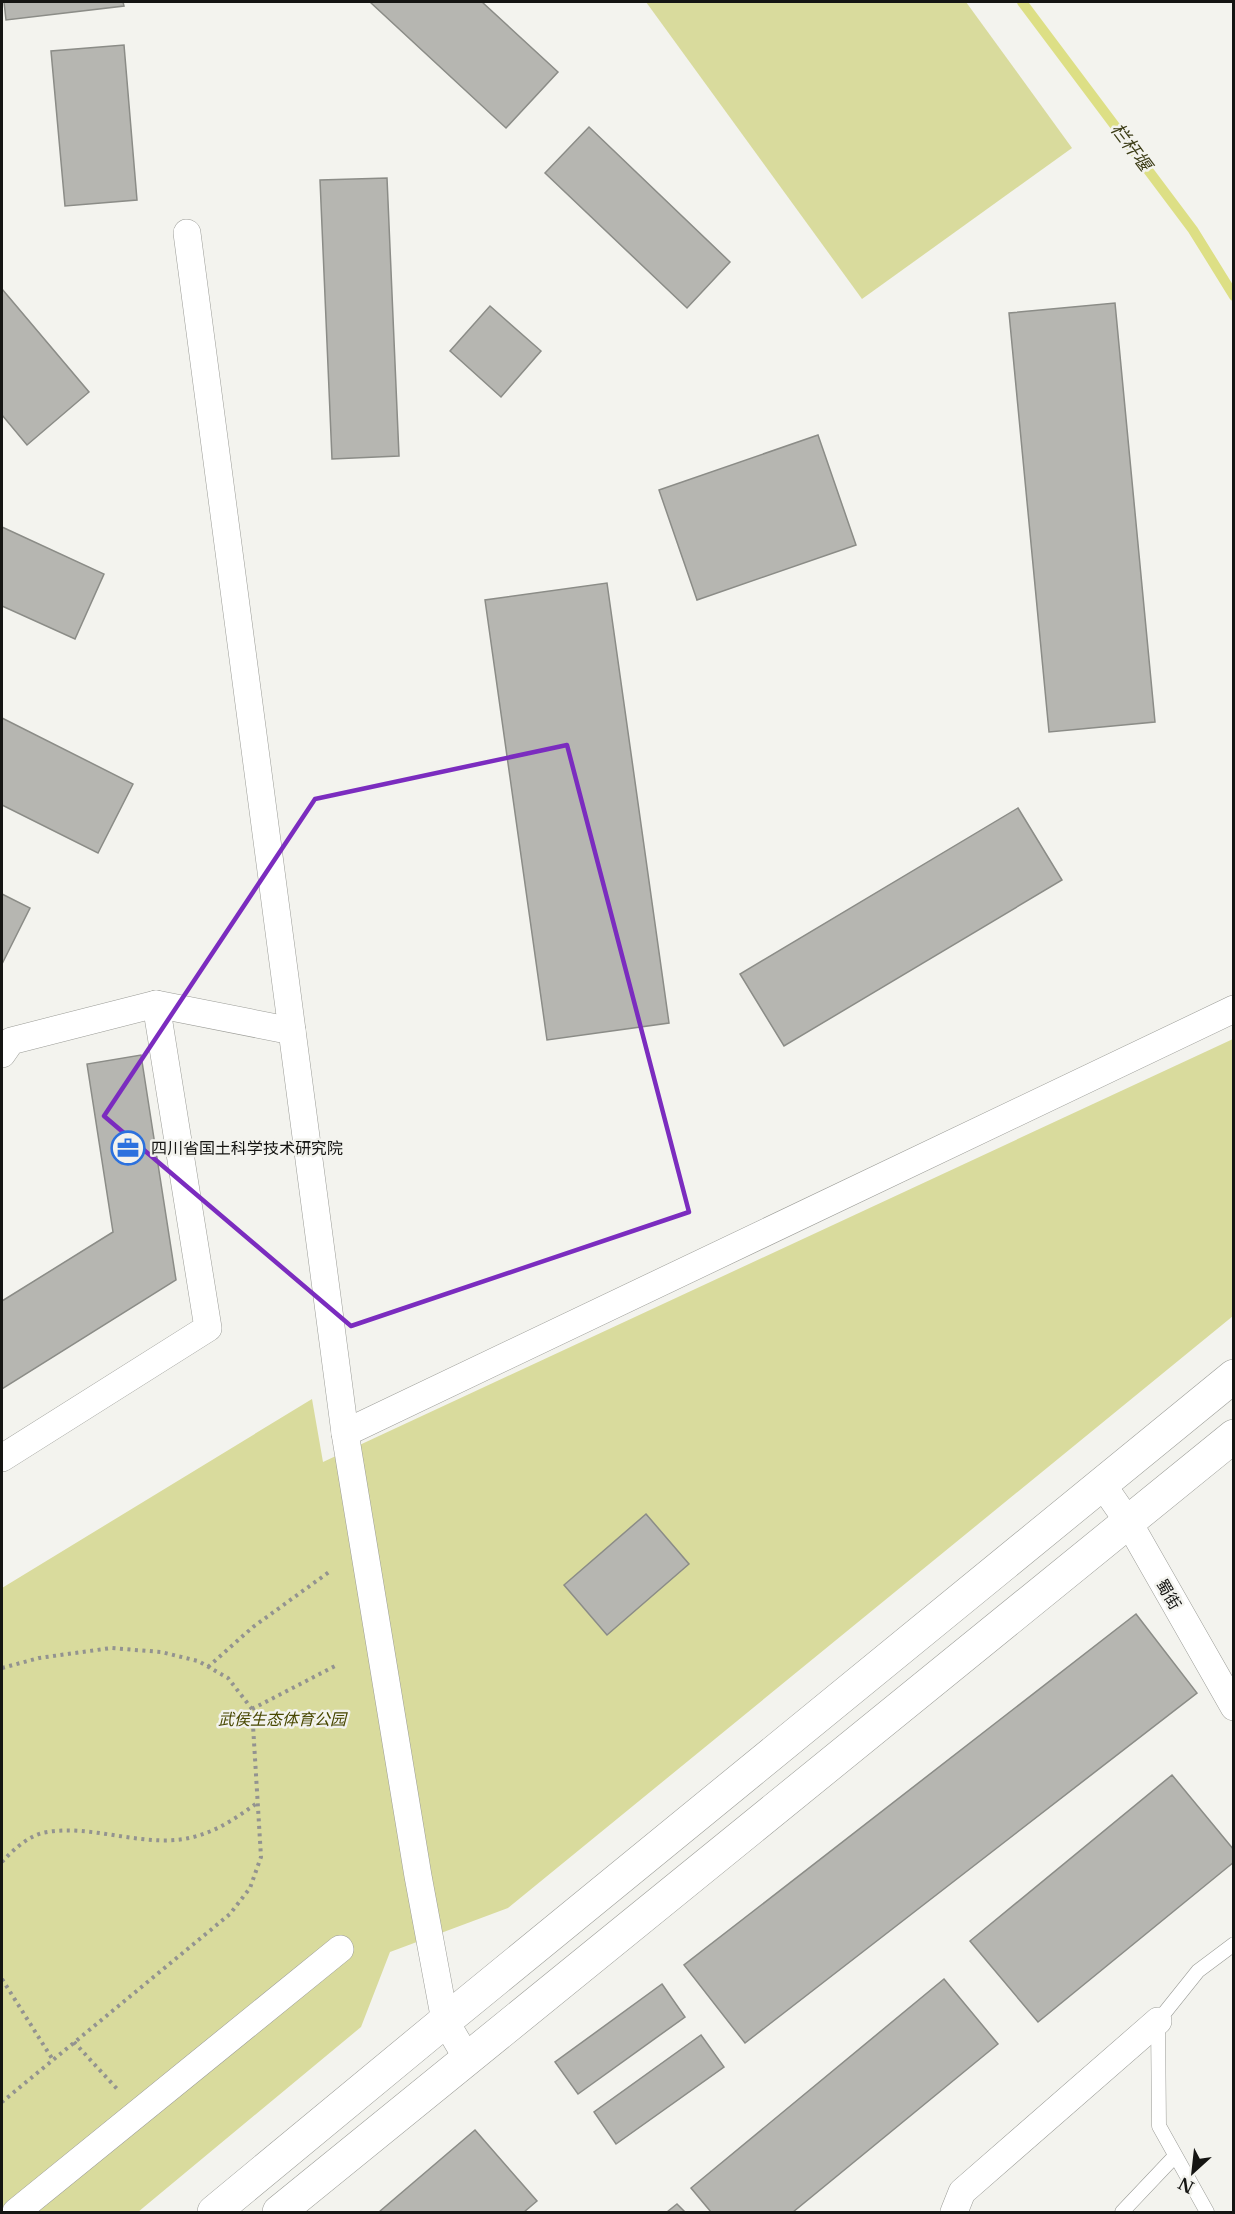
<svg xmlns="http://www.w3.org/2000/svg" width="1235" height="2214" font-family="'Libre Baskerville','Noto Sans SC',serif">
<style>
.green{fill:#d9db9d}
.lines{fill:none;stroke-linecap:round;stroke-linejoin:round}
.stream{stroke:#dddf85;stroke-width:10}
.building{fill:#b6b6b1;stroke:#8b8c87;stroke-width:1.5}
.service-casing{stroke:#9b9c97;stroke-width:15}
.minor-casing{stroke:#9b9c97;stroke-width:28}
.tertiary-casing{stroke:#9b9c97;stroke-width:34}
.path{stroke:#939390;stroke-width:4;stroke-dasharray:3 4.5;stroke-linecap:butt}
.service{stroke:#fff;stroke-width:14}
.minor{stroke:#fff;stroke-width:27}
.tertiary{stroke:#fff;stroke-width:33}
.marked{fill:none;stroke:#7b2cbf;stroke-width:4.5;stroke-linejoin:round}
.labels{text-anchor:middle;dominant-baseline:central;stroke-width:5;stroke-linejoin:round;paint-order:stroke}
.poi-label{font-size:16px;fill:#151513;stroke:#f3f3ee;text-anchor:start}
.street-label{font-size:16px;fill:#151513;stroke:#f3f3ee}
.park-label{font-size:16px;font-style:italic;fill:#484700;stroke:#f3f3ee}
.water-label{font-size:18px;font-style:italic;fill:#3e3e18;stroke:#f3f3ee}
</style>
<rect width="100%" height="100%" fill="#f3f3ee"/>
<!-- green -->
<g class="green">
<polygon points="646,2 966,2 1072,148 862,299"/>
<polygon points="1233,1039 1233,1316 508,1908 390,1952 361,2027 138,2212 2,2212 2,1588 312,1399 323,1462"/>
</g>
<g class="lines">
<!-- stream -->
<polyline class="stream" points="1022,2 1193,230 1234,296"/>
</g>
<!-- building -->
<g class="building">
<polygon points="4,2 123,2 124,6 6,20"/>
<polygon points="370,2 482,2 558,72 506,128"/>
<polygon points="124,45 137,200 65,206 51,51"/>
<polygon points="589,127 730,262 687,308 545,173"/>
<polygon points="387,178 399,456 332,459 320,180"/>
<polygon points="2,289 89,392 27,445 2,415"/>
<polygon points="1115,303 1155,722 1049,732 1009,313"/>
<polygon points="490,306 541,351 501,397 450,351"/>
<polygon points="818,435 856,545 697,600 659,490"/>
<polygon points="2,527 104,574 75,639 2,606"/>
<polygon points="607,583 669,1023 547,1040 485,600"/>
<polygon points="2,718 133,784 98,853 2,805"/>
<polygon points="1018,808 1062,880 784,1046 740,974"/>
<polygon points="2,894 30,908 2,964"/>
<polygon points="141,1055 176,1280 2,1389 2,1301 113,1232 87,1064"/>
<polygon points="646,1514 689,1564 607,1635 564,1585"/>
<polygon points="1136,1614 1197,1693 745,2043 684,1965"/>
<polygon points="1172,1775 1234,1850 1234,1862 1038,2022 970,1941"/>
<polygon points="944,1979 998,2044 793,2212 711,2212 691,2188"/>
<polygon points="662,1984 685,2017 578,2094 555,2062"/>
<polygon points="701,2035 724,2067 616,2144 594,2112"/>
<polygon points="475,2130 537,2201 524,2212 379,2212"/>
<polygon points="677,2204 685,2212 667,2212"/>
</g>
<g class="lines">
<!-- service casing -->
<g class="service-casing">
<g id="service">
<polyline points="1122,2212 1175,2156"/>
<polyline points="1207,2212 1159,2126 1158,2021 1198,1971 1234,1944"/>
</g>
</g>
<!-- minor casing -->
<g class="minor-casing">
<g id="minor">
<polyline points="187,233 345,1433 418,1876 445,2021 467,2058"/>
<polyline points="2,1054 11,1041 156,1004 292,1031"/>
<polyline points="345,1433 1234,1009"/>
<polyline points="2,1458 208,1328 156,1004"/>
<polyline points="1102,1484 1129,1523 1234,1707"/>
<polyline points="16,2212 340,1949"/>
<polyline points="954,2212 962,2192 1158,2021"/>
</g>
</g>
<!-- tertiary casing -->
<g class="tertiary-casing">
<g id="tertiary">
<polyline points="214,2212 445,2021 1234,1376"/>
<polyline points="279,2212 1234,1436"/>
</g>
</g>
<!-- path -->
<g class="path">
<polyline points="208,1667 253,1627 329,1572"/>
<polyline points="2,1668 39,1658 111,1648 161,1652 198,1661 228,1678 252,1709 261,1857 250,1888 230,1914 2,2102"/>
<polyline points="252,1709 337,1665"/>
<path d="M2 1862C12 1851 27 1837 42 1833 91 1822 148 1851 197 1836 219 1830 239 1816 257 1803"/>
<polyline points="2,1979 53,2060"/>
<polyline points="74,2042 118,2090"/>
</g>
<!-- service -->
<use href="#service" class="service"/>
<!-- minor -->
<use href="#minor" class="minor"/>
<!-- tertiary -->
<use href="#tertiary" class="tertiary"/>
</g>
<!-- marked area -->
<path class="marked" d="M567 745 689 1212 351 1326 104 1116 315 799Z"/>
<!-- icons -->
<defs>
<g id="office-ring" transform="scale(1.725)"><circle r="9.5" fill="#f3f3ee" stroke="#2c71de" stroke-width="1.5"/><path d="M-6-3h4V-5.5h4V-3h4V5H-6ZM-1-4.5V-3h2v-1.5ZM-6 0V1H6V0Z" fill="#2c71de"/></g>
</defs>
<g fill-rule="evenodd">
<use href="#office-ring" x="128" y="1148"/>
</g>
<g class="labels">
<!-- poi labels -->
<g class="poi-label">
<text x="151" y="1148">四川省国土科学技术研究院</text>
</g>
<!-- street labels -->
<g class="street-label">
<text transform="translate(1169 1594) rotate(60)">蜀街</text>
</g>
<!-- park labels -->
<g class="park-label">
<text x="282" y="1719">武侯生态体育公园</text>
</g>
<!-- water labels -->
<g class="water-label">
<text transform="translate(1131 147) rotate(53)">栏杆堰</text>
</g>
</g>
<!-- border -->
<rect width="1235" height="2214" fill="none" stroke="#151513" stroke-width="6"/>
<!-- north arrow -->
<g transform="translate(1193 2172) rotate(207)" stroke="#f3f3ee" stroke-width="4.5" paint-order="stroke">
<path d="M0-4.5L10 22L0 15L-10 22Z" fill="#151513"/>
<text y="-9" font-size="16" font-weight="bold" text-anchor="middle" fill="#151513">N</text>
</g>
</svg>
